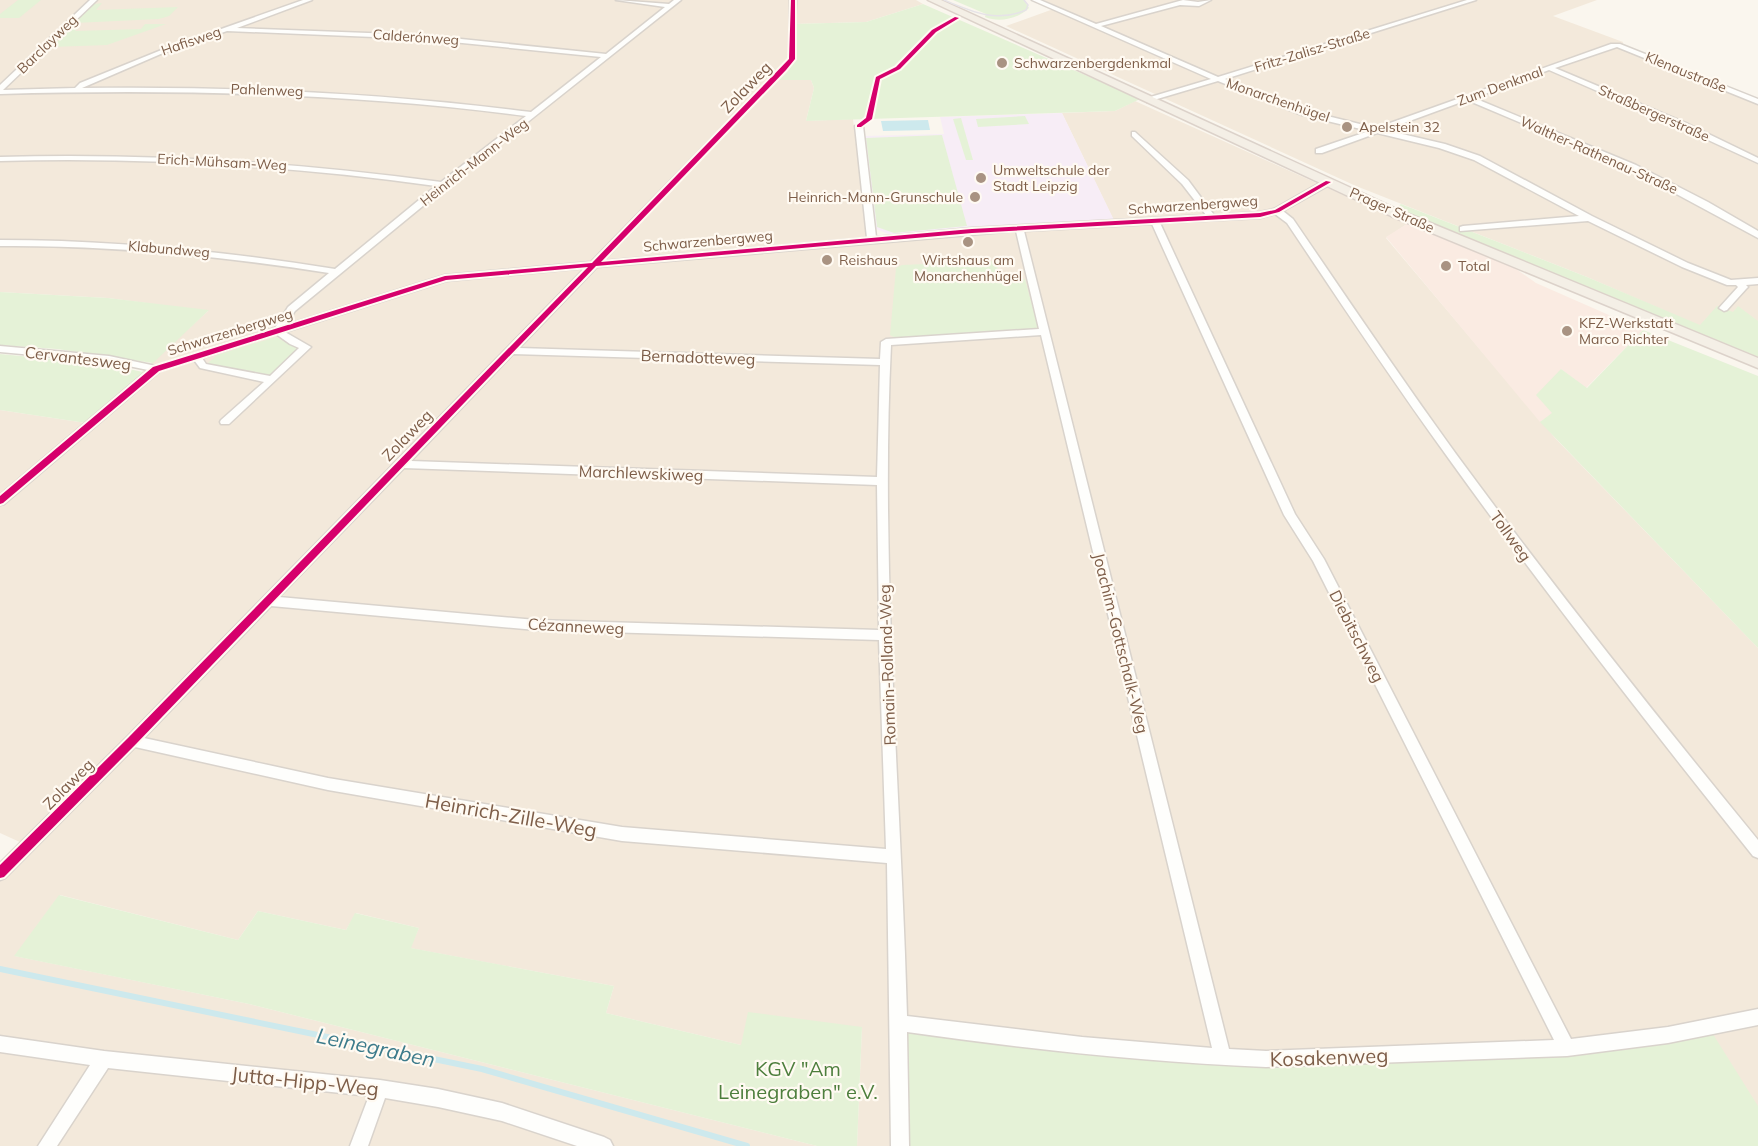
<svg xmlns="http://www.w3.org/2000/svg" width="1758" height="1146" font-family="Mulish,sans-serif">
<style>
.residential{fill:#f3e9db}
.commercial{fill:#faebe2}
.education{fill:#f7edf6}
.green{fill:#e5f2d7}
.water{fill:#cde9ed}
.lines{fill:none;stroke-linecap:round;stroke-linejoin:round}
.stream{stroke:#cde9ed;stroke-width:6}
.minor-casing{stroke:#d9d3cc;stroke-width:3}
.primary-casing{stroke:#dcd2ca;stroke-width:3}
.minor{fill:#fefefc;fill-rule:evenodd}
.primary{fill:#f4efe6;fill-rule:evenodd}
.tram{stroke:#e6e3e7;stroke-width:1.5}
.cycleway-casing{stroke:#fffaf2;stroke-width:4}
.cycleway{fill:#d6006c;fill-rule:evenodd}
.poi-dot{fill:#a99382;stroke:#fffaf2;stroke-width:2}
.labels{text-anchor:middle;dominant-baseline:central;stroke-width:4.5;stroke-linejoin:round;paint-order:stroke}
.far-street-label{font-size:14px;fill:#7d5d48;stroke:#fffaf2}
.far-poi-label{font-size:14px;fill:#7d5d48;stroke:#fffaf2;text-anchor:start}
.street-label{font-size:16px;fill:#7d5d48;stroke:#fffaf2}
.near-street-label{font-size:20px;fill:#7d5d48;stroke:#fffaf2}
.near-park-label{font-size:20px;fill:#4d7e3c;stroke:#fffaf2}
.near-water-label{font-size:21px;font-style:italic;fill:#3c7b8b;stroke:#fffaf2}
</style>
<rect width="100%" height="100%" fill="#faf6ee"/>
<!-- residential -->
<g class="residential">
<polygon points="0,0 916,0 923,4 866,22 793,24 792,59 774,80 811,80 814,88 806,121 853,119 868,244 1116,225 1062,113 1115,111 1135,101 1407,224 1386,238 1555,438 1758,648 1758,1146 857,1146 862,1027 741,1045 606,1013 614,986 410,948 419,928 356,913 346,930 258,911 238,940 60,895 15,956 249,1004 817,1146 0,1146 0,863 22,843 0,833 0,410 86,423 208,311 108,298 0,292"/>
<polygon points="1043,0 1597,0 1553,16 1623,42 1622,48 1758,104 1758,351 1587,277 1356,186 1006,26 1059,7"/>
</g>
<!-- commercial -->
<polygon class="commercial" points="1407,224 1516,269 1536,283 1643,330 1586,388 1561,369 1553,414 1540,422 1386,237"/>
<!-- education -->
<polygon class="education" points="1062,113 1114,220 893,236 876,229 864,136 944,134 940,117"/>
<!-- green -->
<g class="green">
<polygon points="18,0 41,0 19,18 0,18 0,14"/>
<path d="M953 0H1024L1029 8C1018 19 999 23 985 17L986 14Z"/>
<polygon points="102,3 96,10 178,7 169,16 159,19 74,23 94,4"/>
<polygon points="923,4 1140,99 1115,111 806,121 814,88 811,80 773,80 792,59 792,24 866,22"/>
<polygon points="145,24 166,24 107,45 52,47 73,25 80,25 75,31 141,29"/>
<polygon points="1025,116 1029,124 978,127 976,119"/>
<polygon points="961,118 973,160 966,160 953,119"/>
<polygon points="942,135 967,226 894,233 877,227 866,138"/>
<polygon points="1401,204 1587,277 1700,325 1717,306 1733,312 1738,306 1758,321 1758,357 1403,212 1397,207"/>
<polygon points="996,261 1000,280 1025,279 1038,327 1032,330 897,339 890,335 896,268 902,265"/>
<polygon points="0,292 108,298 209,310 153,363 57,349 0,345"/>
<polygon points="1643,330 1758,376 1758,648 1540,422 1552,413 1536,395 1561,369 1587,388"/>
<polygon points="276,337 298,349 269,376 211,366 208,363 217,355"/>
<polygon points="0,354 105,364 143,372 86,423 0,410"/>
<polygon points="59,895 238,940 258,911 346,930 355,913 419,928 411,948 614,986 606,1013 741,1045 748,1012 862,1027 857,1146 817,1146 249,1004 14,956"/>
<polygon points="1711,1031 1758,1106 1758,1146 908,1146 908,1032 1042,1049 1227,1065"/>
</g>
<!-- water -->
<polygon class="water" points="928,120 930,130 883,131 881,121"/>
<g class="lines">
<!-- stream -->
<polyline class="stream" points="0,969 482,1069 747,1146"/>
<!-- minor casing -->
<g class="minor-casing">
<g id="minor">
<path d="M90 0H97L3 90 75 88 80 83 159 51 303 0H312L237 28 422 35 606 54 665 7 616 0 669 4 674 0H681L446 187 295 311 286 325 445 275 591 262 789 59 790 0H796L794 60 603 261 867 238 855 126 859 124 863 126 876 237 972 228 1206 215 1182 184 1132 136V132H1135L1188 180 1214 215 1260 212 1274 209 1325 180H1331V184L1283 211 1293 219C1347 298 1400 377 1456 454 1553 586 1654 713 1758 840V858L1753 856C1649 726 1546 594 1449 459 1393 382 1340 302 1287 223L1275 214 1260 218 1160 223 1295 514 1324 559 1571 1039 1668 1027 1758 1009V1025L1668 1043 1567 1056 1266 1067C1146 1062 1026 1049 907 1032L909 1146H891L887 863 622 841 328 790 135 747 5 878 0 880V863L127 737 585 268 446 281 285 332 311 347 229 424H221L220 422 221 420 264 382 200 368 194 360 160 371 4 504 0 505V495L148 370 109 362 0 352V346L109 356 156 366 275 328 288 307 329 273C220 256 111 245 0 246V240C113 240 223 251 335 269L436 186C291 166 147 157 0 161V157C148 153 294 162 441 182L526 116C351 93 176 89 0 94V85ZM227 31 422 39 601 57 531 112C381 93 233 86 82 88L163 53ZM1152 224 1284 515 1313 561 1554 1040 1266 1051 1229 1049 1024 231ZM1016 231 1039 329 886 339 881 342 880 359 519 348 597 267ZM276 334 290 344 299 348 270 376 206 364 202 358ZM1041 335 1212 1048 1082 1037 907 1016C901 792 880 568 891 345ZM513 354 880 365 877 477 411 461ZM404 468 877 485 879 630 536 620 279 597ZM271 606 536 630 879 640 886 849 622 827 328 778 144 738Z"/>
<polygon points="1032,0 1040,0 1096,24 1183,0 1198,2 1211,0 1199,6 1180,5 1101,26 1218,77 1467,0 1476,0 1225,79 1307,111 1376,128 1611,44 1620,44 1758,99 1758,104 1617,47 1555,68 1688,124 1758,158 1758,163 1682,128 1549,70 1474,98 1636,165 1708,202 1758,231 1758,238 1630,169 1467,100 1385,130 1445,144 1480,156 1592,216 1688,263 1731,280 1758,278 1758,284 1746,285 1748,287 1746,289 1727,310 1724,311 1719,308 1738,287 1736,285 1727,285 1682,267 1588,221 1460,231 1460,227 1463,226 1579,216 1474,160 1439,148 1377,133 1322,153 1316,153 1316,149 1369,131 1302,115 1218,81 1147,102 1147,98 1211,79"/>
<polygon points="0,1036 104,1051 380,1080 438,1089 502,1103 604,1137 610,1140 613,1146 577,1146 502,1121 438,1107 385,1098 368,1146 350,1146 369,1096 108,1068 57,1146 38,1146 90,1065 0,1052"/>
</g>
</g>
<!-- primary casing -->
<g class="primary-casing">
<polygon id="primary" points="928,0 941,0 1399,210 1758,358 1758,368 1391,216"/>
</g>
<!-- minor -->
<use href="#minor" class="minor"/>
<!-- primary -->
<use href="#primary" class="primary"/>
<!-- tram -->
<path class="tram" d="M944 0C972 12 997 23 1026 10L1028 5 1024 0"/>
<!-- cycleway casing -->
<g class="cycleway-casing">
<g id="cycleway">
<polygon points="791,0 795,0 795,59 786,70 601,262 972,229 1260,213 1275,210 1326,181 1331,182 1279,212 1260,217 972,233 596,266 136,744 4,877 0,878 0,865 128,738 588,267 446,280 159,371 3,503 0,504 0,496 153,367 445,276 592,263 789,59"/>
<polygon points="955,17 959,18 936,32 900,69 880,79 872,119 861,127 857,127 857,125 866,118 876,77 896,67 932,30"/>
</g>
</g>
<!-- cycleway -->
<use href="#cycleway" class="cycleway"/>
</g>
<!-- markers -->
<g class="poi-dot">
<circle cx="1002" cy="63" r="6"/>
<circle cx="1347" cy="127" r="6"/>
<circle cx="981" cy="178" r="6"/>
<circle cx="975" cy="197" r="6"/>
<circle cx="968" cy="242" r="6"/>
<circle cx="827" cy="260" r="6"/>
<circle cx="1446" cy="266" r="6"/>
<circle cx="1567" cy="331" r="6"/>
</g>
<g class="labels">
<!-- far-street labels -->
<g class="far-street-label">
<text transform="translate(416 37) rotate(4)">Calderónweg</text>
<text transform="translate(191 41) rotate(-19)">Hafisweg</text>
<text transform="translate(47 44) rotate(-44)">Barclayweg</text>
<text transform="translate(1312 50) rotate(-17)">Fritz-Zalisz-Straße</text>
<text transform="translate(1686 72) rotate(22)">Klenaustraße</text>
<text transform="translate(1500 86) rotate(-20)">Zum Denkmal</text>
<text transform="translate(267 90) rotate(2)">Pahlenweg</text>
<text transform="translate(1278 100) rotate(19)">Monarchenhügel</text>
<text transform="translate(1654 113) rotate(24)">Straßbergerstraße</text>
<text transform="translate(1599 155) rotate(24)">Walther-Rathenau-Straße</text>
<text transform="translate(222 162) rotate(3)">Erich-Mühsam-Weg</text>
<text transform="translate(474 162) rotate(-38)">Heinrich-Mann-Weg</text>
<text transform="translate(1193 205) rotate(-4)">Schwarzenbergweg</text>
<text transform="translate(1392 210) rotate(24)">Prager Straße</text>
<text transform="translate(708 241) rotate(-5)">Schwarzenbergweg</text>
<text transform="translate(169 249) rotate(5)">Klabundweg</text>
<text transform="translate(230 332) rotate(-17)">Schwarzenbergweg</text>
</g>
<!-- far-poi labels -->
<g class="far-poi-label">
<text x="1014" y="63">Schwarzenbergdenkmal</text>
<text x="1359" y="127">Apelstein 32</text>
<text x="993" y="170">Umweltschule der<tspan x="993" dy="16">Stadt Leipzig</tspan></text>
<text x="963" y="197" text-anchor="end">Heinrich-Mann-Grunschule</text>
<text x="839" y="260">Reishaus</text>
<text x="968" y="260" text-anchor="middle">Wirtshaus am<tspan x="968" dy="16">Monarchenhügel</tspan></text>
<text x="1458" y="266">Total</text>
<text x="1579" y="323">KFZ-Werkstatt<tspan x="1579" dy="16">Marco Richter</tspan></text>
</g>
<!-- street labels -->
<g class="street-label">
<text transform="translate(746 87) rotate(-46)">Zolaweg</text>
<text transform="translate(698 357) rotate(2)">Bernadotteweg</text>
<text transform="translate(78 358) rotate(7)">Cervantesweg</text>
<text transform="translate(407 435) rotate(-46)">Zolaweg</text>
<text transform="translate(641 473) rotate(2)">Marchlewskiweg</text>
<text transform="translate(1511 536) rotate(54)">Tollweg</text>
<text transform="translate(576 626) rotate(3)">Cézanneweg</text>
<text transform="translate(1357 636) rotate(63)">Diebitschweg</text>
<text transform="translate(1121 643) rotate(76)">Joachim-Gottschalk-Weg</text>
<text transform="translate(887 665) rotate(-92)">Romain-Rolland-Weg</text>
<text transform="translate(68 784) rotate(-45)">Zolaweg</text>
</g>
<!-- near-street labels -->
<g class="near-street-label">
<text transform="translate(511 815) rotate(10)">Heinrich-Zille-Weg</text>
<text transform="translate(1329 1057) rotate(-2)">Kosakenweg</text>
<text transform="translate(305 1081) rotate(6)">Jutta-Hipp-Weg</text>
</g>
<!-- near-park labels -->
<g class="near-park-label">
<text x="798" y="1068">KGV "Am<tspan x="798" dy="23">Leinegraben" e.V.</tspan></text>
</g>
<!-- near-water labels -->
<g class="near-water-label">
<text transform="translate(376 1047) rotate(12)">Leinegraben</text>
</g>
</g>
</svg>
